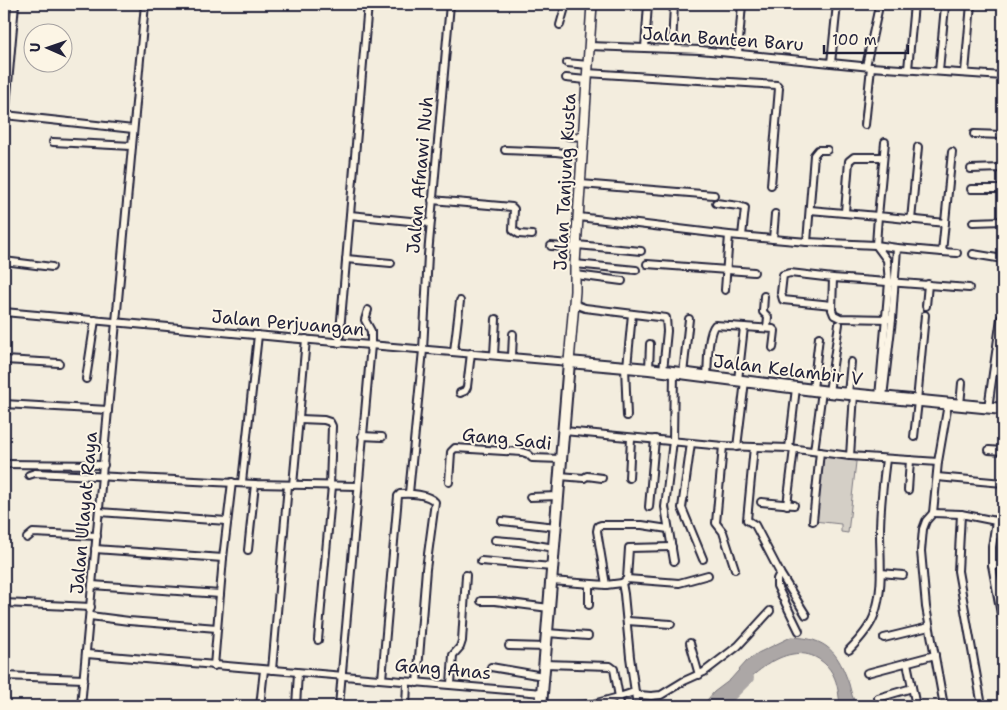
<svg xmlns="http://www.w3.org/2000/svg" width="1007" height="710" font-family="'Shantell Sans',sans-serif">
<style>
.green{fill:#d4cfc6;stroke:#7b7880}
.water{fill:#aca7a6;stroke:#75727b}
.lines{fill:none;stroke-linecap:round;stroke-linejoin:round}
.river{stroke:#aca7a6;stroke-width:10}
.street-casing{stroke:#22223b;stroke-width:10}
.secondary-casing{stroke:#22223b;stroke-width:12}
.primary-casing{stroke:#22223b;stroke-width:14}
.street{stroke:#fcf5e5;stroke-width:6}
.secondary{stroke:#fcf5e5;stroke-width:9}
.primary{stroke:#fcf5e5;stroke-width:10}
.labels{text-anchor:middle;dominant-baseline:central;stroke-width:4;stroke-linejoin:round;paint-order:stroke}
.street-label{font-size:18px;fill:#22223b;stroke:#fcf5e5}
</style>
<rect width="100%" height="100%" fill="#f3edde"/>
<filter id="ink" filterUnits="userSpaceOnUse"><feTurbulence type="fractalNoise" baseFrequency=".02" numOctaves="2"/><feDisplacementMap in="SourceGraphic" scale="10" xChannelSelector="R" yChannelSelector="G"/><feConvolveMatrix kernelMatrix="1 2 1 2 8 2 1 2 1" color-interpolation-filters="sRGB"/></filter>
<g filter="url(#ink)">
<!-- green -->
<polygon class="green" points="821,450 857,453 848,533 841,532 841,524 814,521"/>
<!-- water -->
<path class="water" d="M791 637C827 638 838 652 849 684 851 692 853 700 857 706H840C838 686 836 668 815 657 780 641 744 684 721 706H702L714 692 730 680 747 661 758 653Z"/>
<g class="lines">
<!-- river -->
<polyline class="river" points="721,706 749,678"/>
<!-- street casing -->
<g class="street-casing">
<g id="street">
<polyline points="560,25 566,4"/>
<polyline points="589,46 700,50 871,67 1003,76"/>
<polyline points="645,48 648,4"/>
<polyline points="672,48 674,4"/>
<polyline points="738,53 742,4"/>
<polyline points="567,63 588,65"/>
<polyline points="831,63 837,4"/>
<polyline points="866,66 879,6"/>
<polyline points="908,69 914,4"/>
<polyline points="939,71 945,6"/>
<polyline points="965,72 971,4"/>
<polyline points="587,73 777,85 779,88 771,185"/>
<polyline points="566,78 586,80"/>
<polyline points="5,115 133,129"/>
<polyline points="865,125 871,67"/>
<polyline points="4,129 15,4"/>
<polyline points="974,134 1003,135"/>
<polyline points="568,136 583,137"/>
<polyline points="53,142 132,146"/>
<polyline points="885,142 878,216 945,223"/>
<polyline points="505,150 556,152 582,155"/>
<polyline points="971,169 1003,168"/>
<polyline points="581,184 714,195"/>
<polyline points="971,189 1003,189"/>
<polyline points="432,200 512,207 514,209 513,230 519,234 532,235"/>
<polyline points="716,203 739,206 745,208 742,236"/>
<polyline points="810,210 878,216 876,245 887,260 889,282 879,397"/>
<polyline points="845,212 849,161 854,157 883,157"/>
<polyline points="350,215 430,223"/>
<polyline points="579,217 729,235 807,242 876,245 897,248"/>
<polyline points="911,220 918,147"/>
<polyline points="973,222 1003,221"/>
<polyline points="773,239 775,214"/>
<polyline points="807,242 814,155 818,150 827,150"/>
<polyline points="577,245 641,251"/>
<polyline points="551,246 576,248"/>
<polyline points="942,252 957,253"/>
<polyline points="973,254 1003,259"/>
<polyline points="346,259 391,263"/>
<polyline points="4,261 52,267"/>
<polyline points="575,264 636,270"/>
<polyline points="647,264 754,272"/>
<polyline points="576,275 622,281"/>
<polyline points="833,278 832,310 834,315 840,318 889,319"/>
<polyline points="725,290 729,235"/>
<polyline points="764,296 763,312 768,317 767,328"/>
<polyline points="574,304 585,308 666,318 667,331 663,371"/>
<polyline points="832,305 783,300 781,293 783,275 790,273 833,278 969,288"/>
<polyline points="926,306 928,284"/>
<polyline points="4,312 288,338 569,362"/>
<polyline points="339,343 368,4"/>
<polyline points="454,351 460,301"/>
<polyline points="494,355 496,319"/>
<polyline points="512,356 513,334"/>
<polyline points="4,360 59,363"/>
<polyline points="625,367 627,416"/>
<polyline points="627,367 632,314"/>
<polyline points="649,369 650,344"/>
<polyline points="674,372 673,441 665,507 674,561"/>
<polyline points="683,374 689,319"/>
<path d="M707 377C708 365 707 334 715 325L773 329 775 331 773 348"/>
<polyline points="86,379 95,320"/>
<polyline points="738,380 744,327"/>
<polyline points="813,389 819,337"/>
<polyline points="829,392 839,324"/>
<polyline points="460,393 465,391 467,387 471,353"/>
<polyline points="848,394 851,362"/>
<polyline points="883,397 892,320 897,248 942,252 952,152"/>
<polyline points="917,401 925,315"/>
<polyline points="4,404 108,410"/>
<polyline points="960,405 962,383"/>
<polyline points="988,408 1001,318"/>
<polyline points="300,419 324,420 330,422 332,426 330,486"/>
<polyline points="564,431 723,446 789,448 850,456 938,462"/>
<polyline points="362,436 382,437"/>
<polyline points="914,437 918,401"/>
<polyline points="691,443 682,508 703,559"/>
<polyline points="723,446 716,523 723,532 735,569"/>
<polyline points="737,447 745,381"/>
<polyline points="754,447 747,520 755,525 780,573 806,615"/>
<polyline points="789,448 796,388"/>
<polyline points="989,450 1003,451"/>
<polyline points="814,451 822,391"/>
<polyline points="850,456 854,394"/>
<polyline points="4,464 104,465"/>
<polyline points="29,475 35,473 255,484 358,486"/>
<polyline points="560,476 584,478 587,476 602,478"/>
<polyline points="937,477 1003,483"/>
<polyline points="629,478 631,438"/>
<polyline points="242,482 258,335"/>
<polyline points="449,482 451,452 455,448 522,452 528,454 532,458 561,459"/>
<polyline points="293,485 306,339"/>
<polyline points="908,490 910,460"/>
<polyline points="409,493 423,350 428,255 450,4"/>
<polyline points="530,497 558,496"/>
<polyline points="761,502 794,505"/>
<polyline points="787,505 794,449"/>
<polyline points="649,507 655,439"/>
<polyline points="99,512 227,521"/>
<polyline points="933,513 926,521 923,529 921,551 926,607 944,706"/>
<polyline points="933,513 938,462 948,404"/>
<polyline points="933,513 961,514 996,521 1003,520"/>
<polyline points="961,514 958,571 982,706"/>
<polyline points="502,521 556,527"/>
<polyline points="813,521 820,452"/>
<polyline points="996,521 992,547 992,565 1003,625"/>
<polyline points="994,535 1003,535"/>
<polyline points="27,538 33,533 97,536"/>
<polyline points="495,540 519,542 554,548"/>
<polyline points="95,549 223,558"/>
<polyline points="248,550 255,484"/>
<polyline points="481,561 552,567"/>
<polyline points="992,565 1003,565"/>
<polyline points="780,573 777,579 777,586 799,631"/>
<polyline points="881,573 903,575"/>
<polyline points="627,579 629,548 672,547"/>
<polyline points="551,581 606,585 597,531 598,526 601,525 642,525 668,529"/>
<polyline points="622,583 624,594 630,657 637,706"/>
<polyline points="92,585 220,594"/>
<polyline points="589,585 589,605"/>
<polyline points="606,585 622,583 627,579 679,583 708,575"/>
<polyline points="481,601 495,601 549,608"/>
<polyline points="4,603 91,607"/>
<polyline points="90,616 129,621 217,628"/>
<polyline points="627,621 671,624"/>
<polyline points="547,633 588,636"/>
<polyline points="884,638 929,627"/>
<polyline points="318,640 332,486"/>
<polyline points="690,643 699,675"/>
<polyline points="509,646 546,647"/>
<path d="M849 650C859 640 869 629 874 616 884 589 880 559 880 532 880 507 883 483 886 459"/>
<polyline points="87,654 542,693"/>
<polyline points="907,663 916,706"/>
<polyline points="544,664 610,666 614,669 619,697 593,704 573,706"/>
<polyline points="214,666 223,558 232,482"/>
<polyline points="491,667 543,676"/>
<polyline points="272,670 288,485"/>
<polyline points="867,673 935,655"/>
<polyline points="4,676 84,679"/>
<path d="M382 679 398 496 400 494C410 493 428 494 435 502L426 569 417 683"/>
<polyline points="451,684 453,655 460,647 462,641 466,575"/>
<polyline points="618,697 621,706"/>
<polyline points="619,697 634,692 639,695 651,696 661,695 684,681 704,672 738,646 770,611"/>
<polyline points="878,698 912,688"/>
<polyline points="81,706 145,4"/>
<polyline points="260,706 264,670"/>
<polyline points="296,706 298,673"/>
<polyline points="339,706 371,345 371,331 365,320 368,310"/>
<polyline points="406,706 407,683"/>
</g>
</g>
<!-- secondary casing -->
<g class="secondary-casing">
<polyline id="secondary" points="569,362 575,291 575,264 592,4"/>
</g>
<!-- primary casing -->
<g class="primary-casing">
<polyline id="primary" points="541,706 569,362 649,369 829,392 1003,409"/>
</g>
<!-- street -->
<use href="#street" class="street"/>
<!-- secondary -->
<use href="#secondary" class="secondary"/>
<!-- primary -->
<use href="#primary" class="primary"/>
</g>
</g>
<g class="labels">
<!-- street labels -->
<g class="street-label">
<text transform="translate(723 39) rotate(4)">Jalan Banten Baru</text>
<text transform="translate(420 175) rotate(-85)">Jalan Afnawi Nuh</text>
<text transform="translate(565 182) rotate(-87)">Jalan Tanjung Kusta</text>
<text transform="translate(288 323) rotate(5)">Jalan Perjuangan</text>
<text transform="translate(788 370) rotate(7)">Jalan Kelambir V</text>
<text transform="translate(507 439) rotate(6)">Gang Sadi</text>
<text transform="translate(84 513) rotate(-85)">Jalan Ulayat Raya</text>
<text transform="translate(443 669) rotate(5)">Gang Anas</text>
</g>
</g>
<!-- margin -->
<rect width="1007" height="710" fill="none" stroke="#fcf5e5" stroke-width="20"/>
<rect x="10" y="10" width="987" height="690" fill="none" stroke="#22223b" stroke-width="2" filter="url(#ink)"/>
<!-- north arrow -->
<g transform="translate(48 48) rotate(272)"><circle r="24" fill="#fcf5e5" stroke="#a5a1a1"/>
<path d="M0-4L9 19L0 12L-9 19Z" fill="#22223b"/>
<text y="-8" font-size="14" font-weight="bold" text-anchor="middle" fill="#22223b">U</text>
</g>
<!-- scale -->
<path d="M824 45v8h84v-8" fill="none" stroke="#22223b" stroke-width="2.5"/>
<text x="832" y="45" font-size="15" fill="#22223b" stroke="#fcf5e5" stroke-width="4" paint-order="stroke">100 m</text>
</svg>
